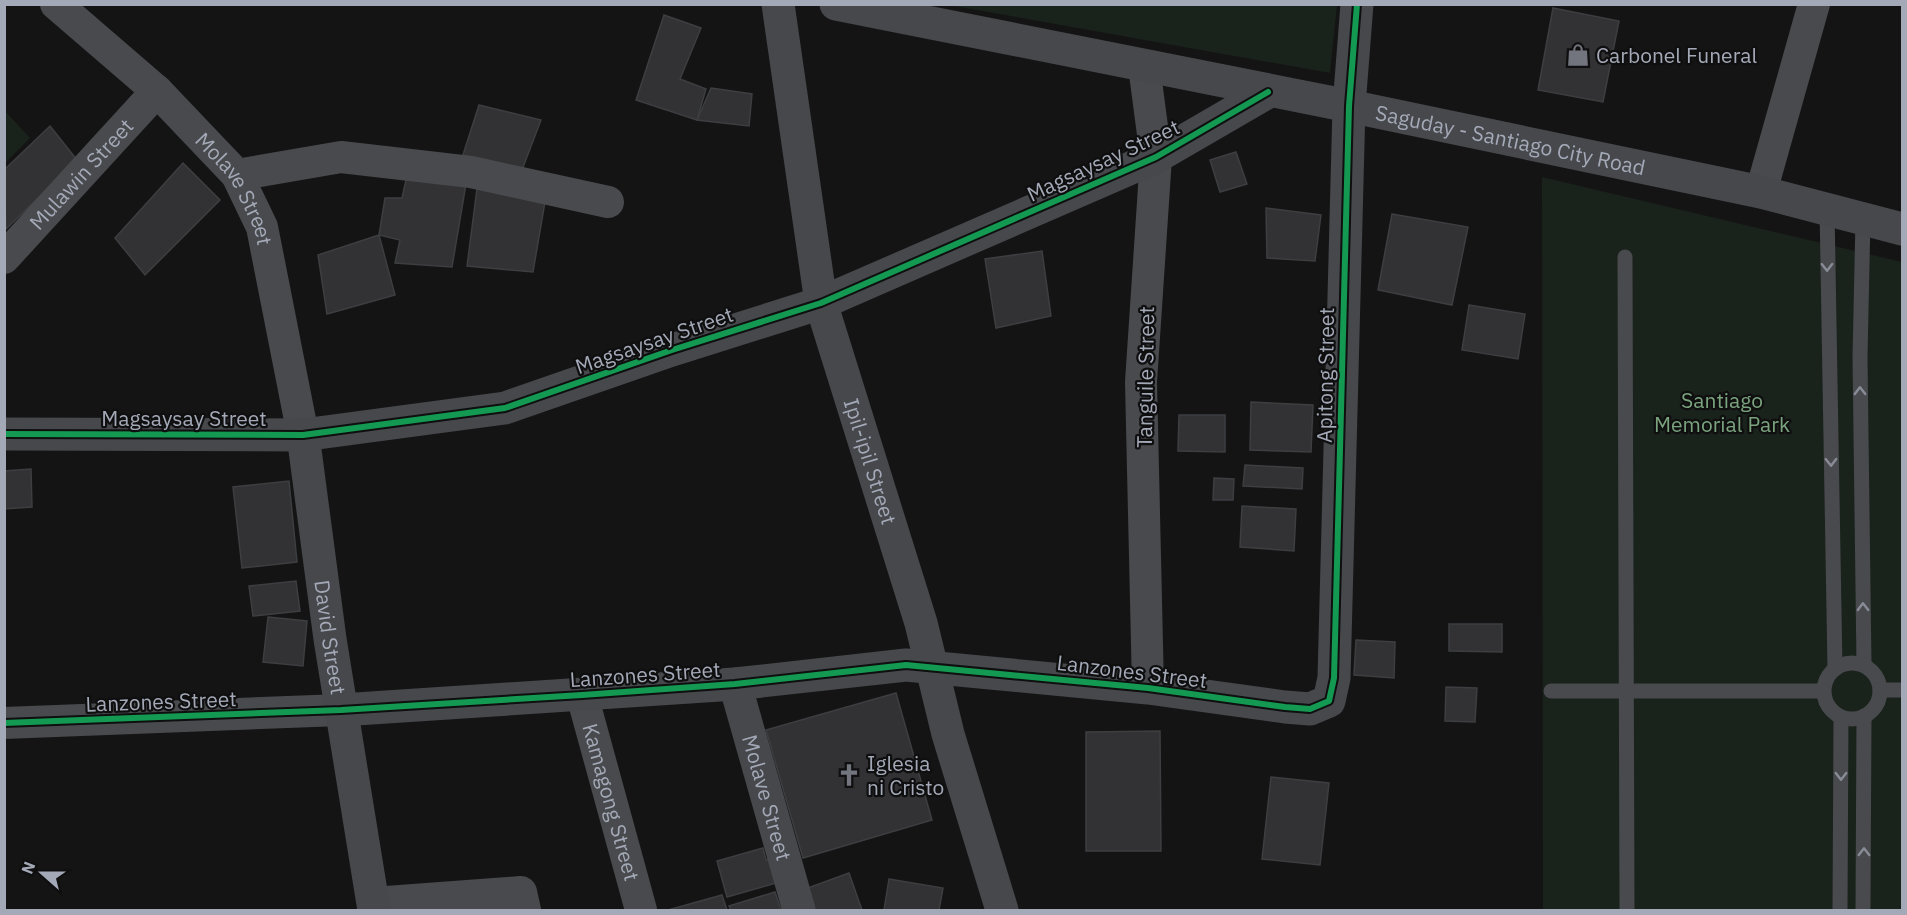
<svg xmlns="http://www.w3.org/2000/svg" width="1907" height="915" font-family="'IBM Plex Sans',sans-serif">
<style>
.green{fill:#1a221c}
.building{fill:#323234;stroke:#3d3e41;stroke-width:1.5}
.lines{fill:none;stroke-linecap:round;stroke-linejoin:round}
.lane{stroke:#484a4d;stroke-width:15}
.street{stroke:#484a4d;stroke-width:32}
.secondary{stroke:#46484c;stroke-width:33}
.cycleway-casing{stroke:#0f0f10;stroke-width:10}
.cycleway{stroke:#139951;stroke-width:6}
.oneway{stroke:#888c97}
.labels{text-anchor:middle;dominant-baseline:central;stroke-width:4.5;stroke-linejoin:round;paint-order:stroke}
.poi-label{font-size:21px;fill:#a4a9b7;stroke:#0f0f10;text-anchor:start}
.street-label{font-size:21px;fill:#a4a9b7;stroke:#0f0f10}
.park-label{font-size:21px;fill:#7aa37e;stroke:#0f0f10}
</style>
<rect width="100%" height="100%" fill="#141414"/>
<!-- green -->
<g class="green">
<polygon points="949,5 1337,4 1337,5 1330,73"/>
<polygon points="5,111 30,138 5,163"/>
<polygon points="1542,177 1902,262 1902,910 1543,910"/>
</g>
<!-- building -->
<g class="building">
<polygon points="1553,8 1619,21 1603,102 1538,90"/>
<polygon points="664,15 701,28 680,79 706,89 697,120 636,100"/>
<polygon points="711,88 752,94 749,126 697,120"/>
<polygon points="479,105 541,120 522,170 462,158"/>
<polygon points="50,126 77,160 6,229 4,170"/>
<polygon points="1236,152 1247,184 1220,192 1210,160"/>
<polygon points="183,163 220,200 145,275 115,238"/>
<polygon points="406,180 466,184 452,267 395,263 400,240 379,235 385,198 402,198"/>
<polygon points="478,181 546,196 533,272 467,266"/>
<polygon points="1266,208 1321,215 1315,261 1267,258"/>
<polygon points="1392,214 1468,227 1452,305 1378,290"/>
<polygon points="379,235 395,295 327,314 318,255"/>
<polygon points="1042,251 1051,316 996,328 985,259"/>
<polygon points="1469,305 1525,314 1518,359 1462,350"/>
<polygon points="1251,402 1313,405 1311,452 1250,450"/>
<polygon points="1179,415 1225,415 1225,452 1178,451"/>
<polygon points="1245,465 1303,468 1302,489 1243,486"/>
<polygon points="31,469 32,507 4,509 4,471"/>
<polygon points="1214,478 1234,479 1233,500 1213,500"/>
<polygon points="289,481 297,562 242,568 233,487"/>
<polygon points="1242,506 1296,509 1294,551 1240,547"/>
<polygon points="296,581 300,611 253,616 249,586"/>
<polygon points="268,617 307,621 303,666 263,662"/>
<polygon points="1449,624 1502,624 1502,652 1449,651"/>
<polygon points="1356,640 1395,642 1394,678 1354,675"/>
<polygon points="1446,687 1477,688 1475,722 1445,721"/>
<polygon points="896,693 932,820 803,858 766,730"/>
<polygon points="1160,731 1161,851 1086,851 1086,732"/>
<polygon points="1271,777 1329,783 1320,865 1262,859"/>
<polygon points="763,848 766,860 773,858 780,882 727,897 717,861"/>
<polygon points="849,873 862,910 803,910 797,892"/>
<polygon points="889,879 943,888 939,910 884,910"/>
<polygon points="775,892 781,910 731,910 729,906"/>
<polygon points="722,895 727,910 668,910"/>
</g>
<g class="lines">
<!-- lane -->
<g class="lane">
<polyline points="1827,208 1835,669"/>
<polyline points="1863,219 1860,357 1864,665"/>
<polyline points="1625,257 1627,910"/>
<circle cx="1852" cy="691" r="28"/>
<polyline points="1880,690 1902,690"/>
<polyline points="1551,691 1823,691"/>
<polyline points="1840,910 1841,717"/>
<polyline points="1863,910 1864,716"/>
</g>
<!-- street -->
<g class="street">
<path id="s1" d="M56 4 157 91 237 175 262 227 303 435"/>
<polyline points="1144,66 1156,157 1141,382 1148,688"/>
<polyline points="237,175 341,157 471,172 608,202"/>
<polyline points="1761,192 1814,4"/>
<path id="s2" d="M4 258 157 91"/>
<path id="s3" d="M582 695 641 910"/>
<polyline points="4,723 341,710"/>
<polyline points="373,903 521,892 525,910"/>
</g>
<!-- secondary -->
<g class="secondary">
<path id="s4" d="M778 4 821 303 921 623 948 734 1002 910"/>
<path id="s5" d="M836 4 1349 106 1761 192 1902 229"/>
<polyline points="4,434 303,435 505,408 672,350 821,303 1156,157 1268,92"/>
<path id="s6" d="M303 435 330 639 374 910"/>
<path id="s7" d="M735 684 799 910"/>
<polyline points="341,710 735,684 906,665 1148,688 1285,707 1310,709 1329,701 1334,678 1349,106 1357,4"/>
</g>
<!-- cycleway casing -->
<g class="cycleway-casing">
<g id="cycleway">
<polyline points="4,434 303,435 505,408 672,350 821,303 1156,157 1268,92"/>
<polyline points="4,723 341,710 582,695 735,684 906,665 1148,688 1285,707 1310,709 1329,701 1334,678 1349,106 1357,4"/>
</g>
</g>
<!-- cycleway -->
<use href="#cycleway" class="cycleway"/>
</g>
<!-- one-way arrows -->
<defs><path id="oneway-chevron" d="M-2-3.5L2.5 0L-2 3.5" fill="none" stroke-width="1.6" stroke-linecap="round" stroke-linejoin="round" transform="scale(1.5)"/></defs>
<g class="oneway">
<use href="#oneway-chevron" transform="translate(1827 267) rotate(89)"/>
<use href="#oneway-chevron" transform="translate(1860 391) rotate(-91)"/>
<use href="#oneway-chevron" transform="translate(1831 462) rotate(89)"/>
<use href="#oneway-chevron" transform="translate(1863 607) rotate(-91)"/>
<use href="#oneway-chevron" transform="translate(1841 776) rotate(90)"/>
<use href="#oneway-chevron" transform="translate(1864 852) rotate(-90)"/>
</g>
<!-- icons -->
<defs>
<g id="shop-bare" transform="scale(1.8)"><path d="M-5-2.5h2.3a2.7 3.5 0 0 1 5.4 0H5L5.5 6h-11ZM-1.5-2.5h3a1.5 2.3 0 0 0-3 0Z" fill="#72757e" stroke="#0f0f10" stroke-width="2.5" paint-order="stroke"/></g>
<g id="church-bare" transform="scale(1.8)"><path d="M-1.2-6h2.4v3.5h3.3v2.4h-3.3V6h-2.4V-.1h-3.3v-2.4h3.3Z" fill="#72757e" stroke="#0f0f10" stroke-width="2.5" paint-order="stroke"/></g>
</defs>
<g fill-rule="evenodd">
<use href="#shop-bare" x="1578" y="55"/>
<use href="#church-bare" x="849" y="775"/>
</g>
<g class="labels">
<!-- poi labels -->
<g class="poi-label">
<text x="1596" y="55">Carbonel Funeral</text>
<text x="867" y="763">Iglesia<tspan x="867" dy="24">ni Cristo</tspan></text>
</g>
<!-- street labels -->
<g class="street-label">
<text stroke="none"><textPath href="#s5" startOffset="688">Saguday - Santiago City Road</textPath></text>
<text transform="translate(1103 160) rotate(-25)">Magsaysay Street</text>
<text stroke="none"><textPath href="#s2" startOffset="114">Mulawin Street</textPath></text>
<text stroke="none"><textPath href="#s1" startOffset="260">Molave Street</textPath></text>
<text transform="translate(654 340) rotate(-19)">Magsaysay Street</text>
<text transform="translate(1325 375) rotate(-89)">Apitong Street</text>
<text transform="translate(1145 377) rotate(-89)">Tanguile Street</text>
<text x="184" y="418">Magsaysay Street</text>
<text stroke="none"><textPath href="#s4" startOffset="468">Ipil-ipil Street</textPath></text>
<text stroke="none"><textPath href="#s6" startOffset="204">David Street</textPath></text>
<text transform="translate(1132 671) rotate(7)">Lanzones Street</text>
<text transform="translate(645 674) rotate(-4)">Lanzones Street</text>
<text transform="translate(161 701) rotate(-2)">Lanzones Street</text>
<text stroke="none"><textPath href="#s7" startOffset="118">Molave Street</textPath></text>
<text stroke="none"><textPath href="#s3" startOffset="111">Kamagong Street</textPath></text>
</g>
<!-- park labels -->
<g class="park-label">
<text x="1722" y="400">Santiago<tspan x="1722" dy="24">Memorial Park</tspan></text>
</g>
</g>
<!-- border -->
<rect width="1907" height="915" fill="none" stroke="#a4a9b7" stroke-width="12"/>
<!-- north arrow -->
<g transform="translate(42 873) rotate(291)" stroke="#0f0f10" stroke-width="4.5" paint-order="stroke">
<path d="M0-4.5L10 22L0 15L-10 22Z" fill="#a4a9b7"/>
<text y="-9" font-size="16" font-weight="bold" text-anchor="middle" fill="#a4a9b7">N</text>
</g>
</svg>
